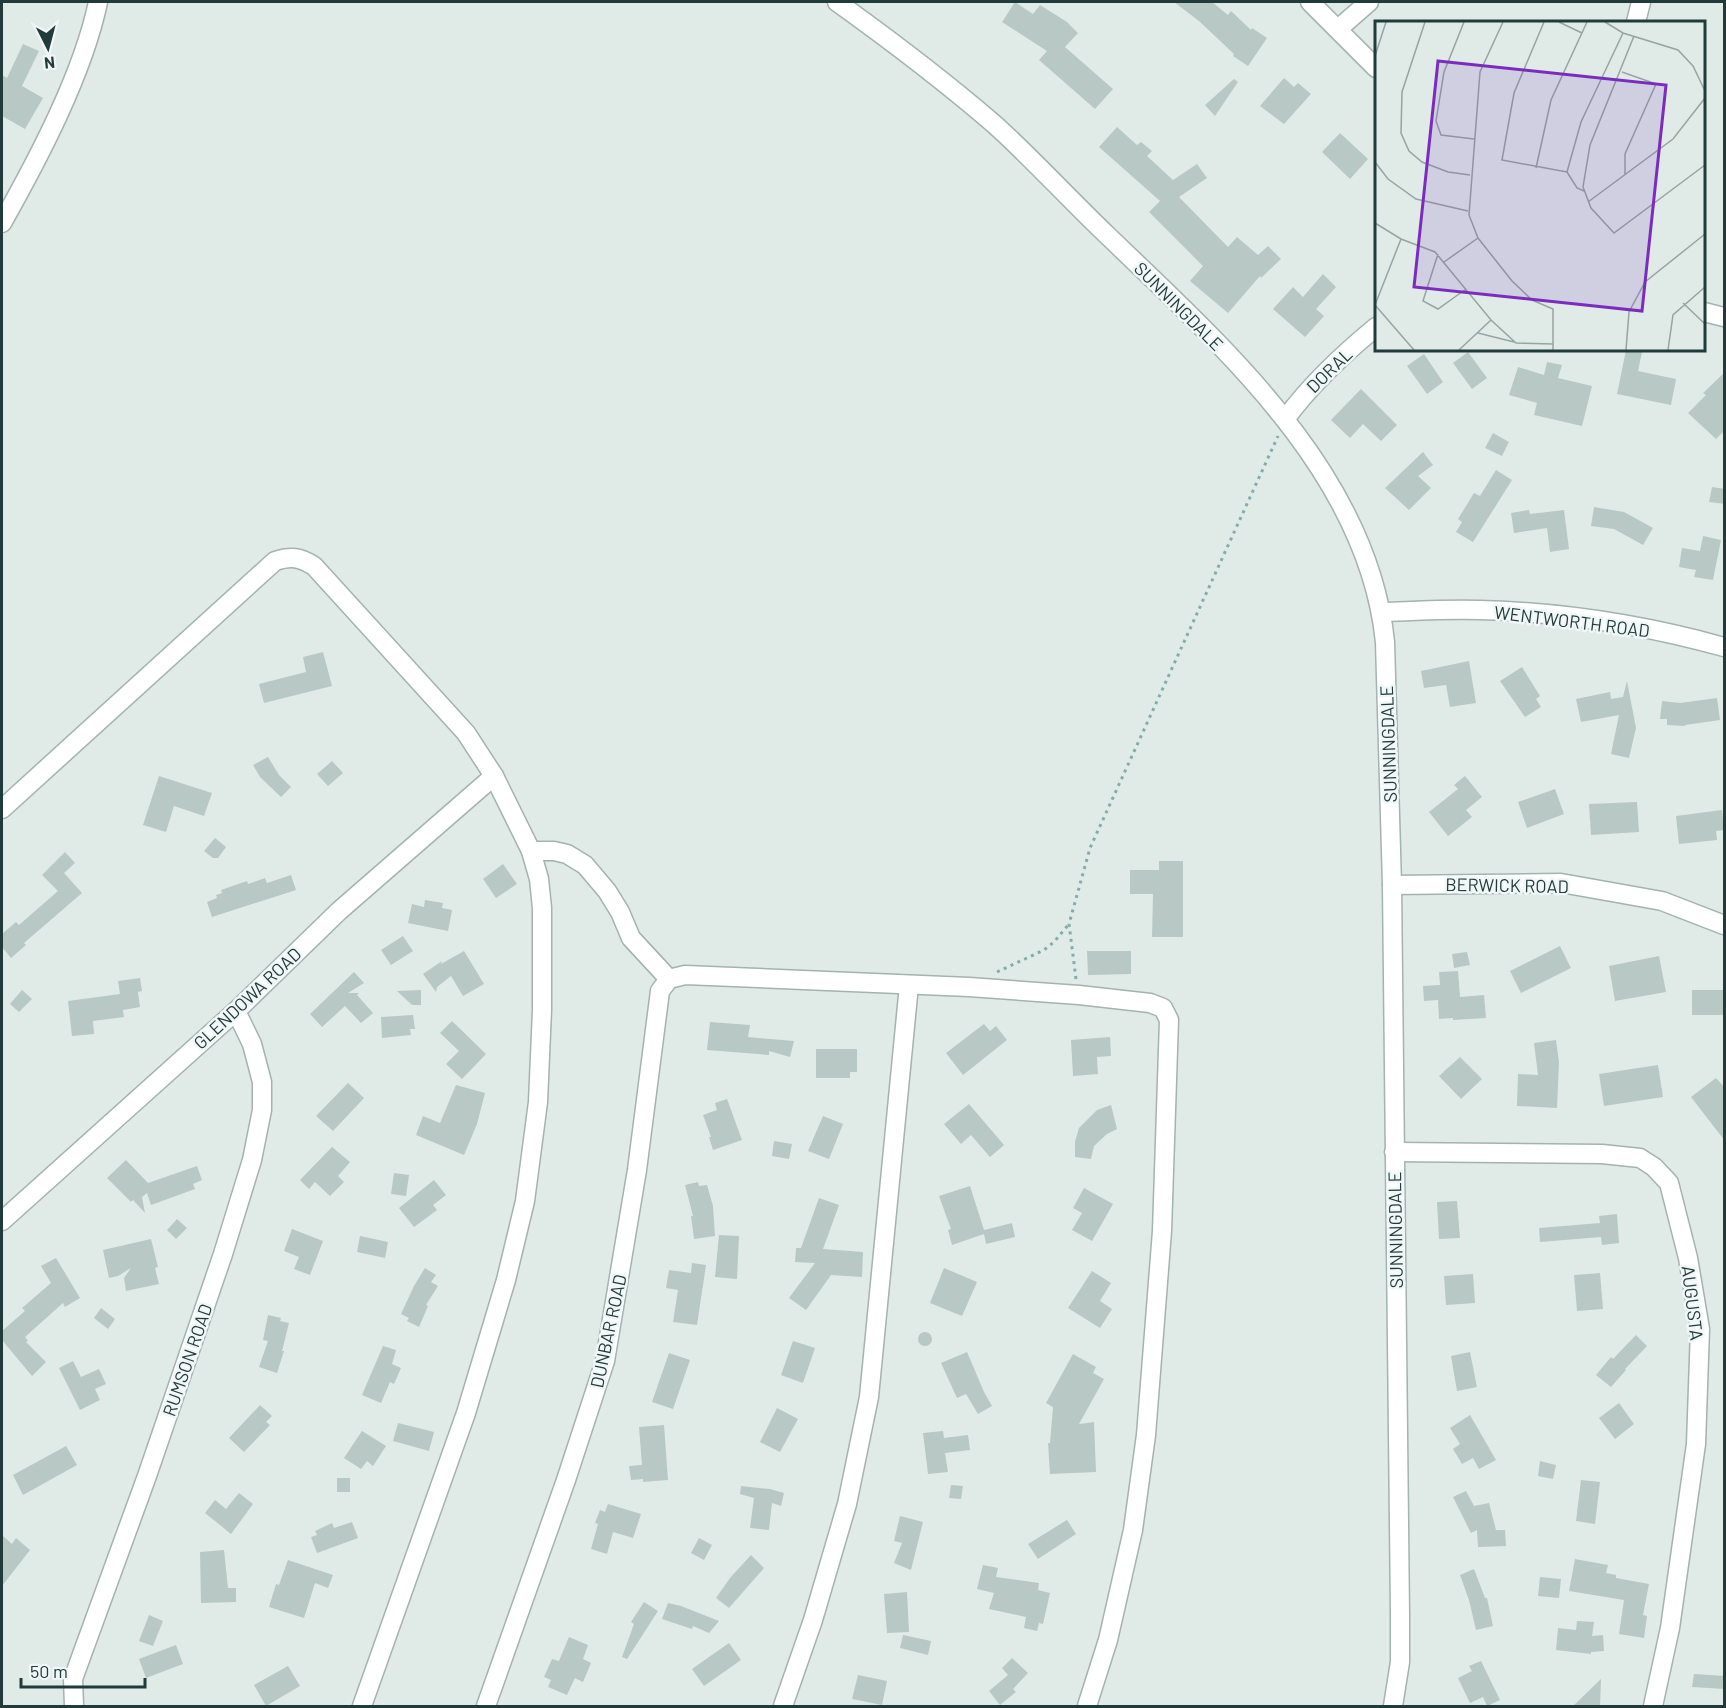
<svg xmlns="http://www.w3.org/2000/svg" width="1726" height="1708" font-family="Barlow,sans-serif">
<style>
.building{fill:#b8c8c5}
.lines{fill:none;stroke-linecap:round;stroke-linejoin:round}
.minor-casing{stroke:#a3b3b0;stroke-width:21}
.path{stroke:#80aeab;stroke-width:3;stroke-dasharray:3 4.5;stroke-linecap:butt}
.minor{stroke:#fff;stroke-width:18}
.labels{text-anchor:middle;dominant-baseline:central;stroke-width:5;stroke-linejoin:round;paint-order:stroke}
.street-label{font-size:18px;fill:#213b3a;stroke:#f0f7f6}
.inset-road{fill:none;stroke:#94a5a2;stroke-width:1.5}
.view{fill:#7b2cbf;fill-opacity:0.15;stroke:#7b2cbf;stroke-width:3}
.inset-edge{fill:none;stroke:#213b3a;stroke-width:3}
</style>
<rect width="100%" height="100%" fill="#e0ebe8"/>
<!-- building -->
<g class="building">
<polygon points="1015,2 1033,14 1040,5 1067,22 1078,33 1065,47 1113,89 1095,109 1039,60 1047,51 1002,22"/>
<polygon points="1174,2 1212,2 1228,15 1231,11 1251,30 1252,28 1267,38 1248,66 1233,56 1234,54 1199,21"/>
<polygon points="23,44 39,51 22,86 43,98 25,129 2,116 2,75 7,78"/>
<polygon points="1284,78 1294,87 1298,83 1311,94 1284,124 1260,106"/>
<polygon points="1234,79 1238,82 1215,116 1205,105"/>
<polygon points="1117,127 1137,145 1141,142 1152,151 1147,156 1173,180 1197,164 1207,178 1179,197 1228,247 1237,237 1258,255 1268,246 1281,259 1261,278 1260,276 1228,313 1190,281 1203,266 1149,212 1160,201 1099,147"/>
<polygon points="1340,133 1368,159 1350,179 1322,152"/>
<polygon points="1323,274 1336,287 1316,309 1324,316 1305,337 1273,309 1293,287 1303,297"/>
<polygon points="1626,350 1642,352 1638,371 1676,379 1671,405 1617,394"/>
<polygon points="1468,352 1487,378 1472,389 1453,363"/>
<polygon points="1424,354 1443,382 1427,394 1407,366"/>
<polygon points="1547,362 1562,365 1558,378 1592,386 1582,426 1534,415 1537,403 1509,395 1518,367 1544,375"/>
<polygon points="1725,372 1725,430 1716,439 1688,413 1706,395 1703,393"/>
<polygon points="1361,389 1397,425 1381,441 1363,424 1350,438 1331,420"/>
<polygon points="1493,433 1509,442 1502,456 1485,448"/>
<polygon points="1423,452 1433,465 1418,476 1431,488 1409,510 1385,488"/>
<polygon points="1496,470 1512,480 1473,542 1456,532 1462,522 1458,519 1474,493 1480,496"/>
<polygon points="1712,487 1725,489 1725,504 1709,502"/>
<polygon points="1594,507 1624,512 1653,528 1643,545 1614,529 1591,526"/>
<polygon points="1529,510 1530,514 1564,510 1569,549 1550,552 1547,528 1514,533 1511,513"/>
<polygon points="1703,536 1721,540 1713,580 1694,577 1696,570 1679,567 1682,548 1700,551"/>
<polygon points="323,652 332,686 264,703 259,684 306,672 303,657"/>
<polygon points="1469,661 1476,703 1450,707 1446,685 1424,688 1421,671"/>
<polygon points="1522,667 1540,696 1536,699 1541,707 1525,717 1500,681"/>
<polygon points="1627,681 1636,728 1629,758 1611,754 1619,715 1581,722 1576,699 1610,692 1611,699 1623,697"/>
<polygon points="1717,698 1720,720 1685,725 1685,726 1667,725 1667,719 1660,719 1662,701 1680,703"/>
<polygon points="268,757 279,775 291,787 281,797 260,777 253,765"/>
<polygon points="332,761 343,773 328,786 317,774"/>
<polygon points="159,776 212,793 204,816 174,806 166,832 143,825"/>
<polygon points="1465,776 1482,797 1466,810 1472,817 1448,836 1429,812 1458,789 1454,785"/>
<polygon points="1555,789 1564,814 1527,828 1518,802"/>
<polygon points="1637,802 1639,832 1591,835 1589,804"/>
<polygon points="1722,810 1724,830 1716,831 1717,840 1679,844 1676,816"/>
<polygon points="215,838 226,847 218,858 213,858 204,851"/>
<polygon points="65,852 75,863 64,873 82,893 24,943 26,945 11,958 2,947 2,934 16,922 19,925 58,891 42,875"/>
<polygon points="1159,861 1183,861 1183,937 1152,937 1153,894 1130,894 1130,870 1159,870"/>
<polygon points="503,864 517,884 496,898 483,879"/>
<polygon points="291,875 296,890 212,917 207,902 217,898 216,895 222,893 221,890 247,881 248,884 265,878 267,883"/>
<polygon points="425,900 443,903 442,908 452,910 448,931 408,923 412,904 424,907"/>
<polygon points="403,936 413,951 391,965 381,950"/>
<polygon points="1560,946 1571,968 1521,993 1510,971"/>
<polygon points="464,951 484,984 463,996 451,976 437,987 436,992 423,974 442,961 441,964"/>
<polygon points="1087,951 1131,951 1131,974 1088,975"/>
<polygon points="1467,952 1470,965 1454,968 1452,954"/>
<polygon points="1659,956 1666,992 1615,1001 1609,966"/>
<polygon points="1458,971 1460,997 1484,995 1486,1018 1453,1020 1453,1018 1439,1019 1438,1000 1424,1001 1423,986 1440,985 1439,972"/>
<polygon points="354,972 364,983 348,993 359,993 357,995 373,1013 361,1023 345,1006 322,1027 310,1014"/>
<polygon points="140,978 142,991 138,992 140,1007 123,1010 124,1017 93,1021 94,1034 72,1036 68,1001 120,994 118,981"/>
<polygon points="22,990 32,999 19,1012 10,1004"/>
<polygon points="421,990 421,1005 412,1005 397,991"/>
<rect x="1692" y="990" width="33" height="25"/>
<polygon points="413,1015 415,1029 410,1029 411,1035 382,1038 381,1017"/>
<polygon points="452,1021 486,1054 462,1079 446,1064 459,1051 440,1033"/>
<polygon points="710,1022 750,1025 748,1037 794,1041 790,1057 769,1051 769,1055 707,1050"/>
<polygon points="984,1024 990,1031 996,1026 1007,1040 963,1075 946,1053"/>
<polygon points="1110,1037 1111,1056 1097,1057 1098,1074 1073,1076 1071,1040"/>
<polygon points="1556,1040 1559,1062 1557,1108 1517,1106 1518,1074 1538,1075 1534,1043"/>
<polygon points="816,1049 857,1049 857,1072 850,1072 850,1078 816,1078"/>
<polygon points="1460,1057 1482,1079 1461,1099 1439,1076"/>
<polygon points="1658,1065 1663,1097 1604,1106 1599,1074"/>
<polygon points="1716,1078 1725,1088 1725,1141 1691,1097"/>
<polygon points="348,1083 364,1098 333,1131 316,1116"/>
<polygon points="456,1085 485,1093 477,1124 464,1155 416,1135 423,1116 440,1123"/>
<polygon points="727,1099 742,1140 713,1150 709,1137 711,1137 703,1115 717,1110 715,1103"/>
<polygon points="969,1104 1004,1145 990,1157 971,1135 961,1144 944,1124"/>
<polygon points="1111,1105 1117,1129 1107,1134 1094,1146 1091,1159 1075,1157 1075,1142 1079,1128 1097,1110"/>
<polygon points="823,1116 843,1124 829,1159 808,1151"/>
<polygon points="774,1141 792,1144 789,1159 772,1156"/>
<polygon points="332,1147 350,1162 338,1176 344,1182 330,1196 315,1182 309,1189 300,1180"/>
<polygon points="126,1160 148,1183 197,1166 202,1180 193,1184 195,1189 151,1205 147,1193 142,1197 145,1213 133,1200 131,1202 107,1178"/>
<polygon points="394,1173 409,1175 406,1196 391,1194"/>
<polygon points="434,1180 446,1195 433,1205 437,1210 414,1227 399,1208"/>
<polygon points="698,1182 699,1186 707,1185 713,1206 715,1236 694,1239 691,1216 693,1216 685,1185"/>
<polygon points="970,1186 984,1230 1012,1223 1015,1237 986,1244 984,1234 952,1245 948,1230 951,1229 939,1196"/>
<polygon points="1084,1188 1113,1204 1092,1241 1072,1230 1082,1213 1073,1208"/>
<polygon points="819,1198 839,1205 823,1249 863,1252 862,1277 831,1275 806,1310 789,1298 815,1263 795,1262 796,1248 801,1248"/>
<polygon points="1457,1201 1460,1238 1439,1239 1437,1202"/>
<polygon points="1617,1214 1619,1243 1602,1245 1601,1237 1540,1242 1539,1228 1600,1223 1599,1216"/>
<polygon points="177,1219 187,1228 176,1239 167,1230"/>
<polygon points="292,1229 323,1241 310,1275 294,1269 299,1257 284,1251"/>
<polygon points="719,1235 739,1236 737,1279 715,1277"/>
<polygon points="360,1236 388,1242 385,1258 357,1252"/>
<polygon points="151,1239 158,1267 155,1268 159,1284 126,1291 124,1278 131,1268 118,1276 109,1278 103,1250"/>
<polygon points="56,1258 80,1298 65,1307 63,1303 25,1337 28,1341 26,1342 46,1362 32,1376 2,1340 2,1331 25,1311 22,1308 51,1283 41,1266"/>
<polygon points="692,1263 706,1265 697,1325 673,1322 678,1290 666,1288 669,1270 691,1273"/>
<polygon points="425,1268 436,1275 431,1282 438,1286 426,1305 428,1306 419,1327 407,1321 409,1318 401,1314 414,1286"/>
<polygon points="944,1268 977,1282 962,1316 930,1303"/>
<polygon points="1092,1271 1111,1283 1100,1301 1112,1309 1100,1328 1068,1308"/>
<polygon points="1600,1273 1603,1309 1577,1311 1574,1275"/>
<polygon points="1473,1274 1475,1303 1446,1305 1444,1276"/>
<polygon points="101,1308 115,1319 108,1329 94,1318"/>
<polygon points="268,1315 281,1318 280,1321 289,1323 282,1351 284,1351 277,1373 259,1367 268,1341 263,1340"/>
<circle cx="925" cy="1339" r="7"/>
<polygon points="1636,1335 1647,1346 1625,1369 1626,1370 1611,1387 1596,1375 1611,1357 1613,1359"/>
<polygon points="793,1341 815,1348 803,1383 781,1375"/>
<polygon points="383,1346 396,1350 392,1364 401,1368 394,1384 390,1382 381,1403 362,1395"/>
<polygon points="967,1352 984,1392 992,1406 978,1414 966,1394 957,1398 941,1363"/>
<polygon points="1470,1352 1477,1387 1457,1391 1451,1356"/>
<polygon points="669,1353 690,1360 673,1409 652,1402"/>
<polygon points="1073,1354 1096,1367 1093,1373 1104,1379 1079,1424 1094,1422 1096,1472 1050,1474 1048,1443 1050,1443 1053,1407 1046,1403"/>
<polygon points="73,1361 81,1377 99,1369 106,1384 95,1389 100,1400 80,1410 59,1368"/>
<polygon points="1619,1403 1634,1424 1615,1439 1599,1418"/>
<polygon points="260,1405 272,1416 266,1422 270,1425 244,1452 229,1438"/>
<polygon points="777,1408 798,1419 780,1452 760,1442"/>
<polygon points="1470,1415 1496,1460 1479,1469 1473,1458 1462,1464 1453,1449 1460,1444 1450,1428"/>
<polygon points="398,1423 434,1432 429,1451 393,1441"/>
<polygon points="664,1425 668,1480 643,1482 643,1479 631,1480 629,1466 642,1465 639,1427"/>
<polygon points="362,1431 386,1446 373,1466 367,1461 361,1469 344,1458"/>
<polygon points="943,1431 944,1438 968,1435 970,1450 945,1453 948,1472 928,1474 923,1433"/>
<polygon points="66,1446 77,1465 23,1495 13,1475"/>
<polygon points="1540,1461 1556,1465 1553,1479 1538,1476"/>
<rect x="337" y="1478" width="13" height="14"/>
<polygon points="1581,1480 1600,1482 1595,1524 1576,1521"/>
<polygon points="951,1485 963,1486 961,1499 949,1498"/>
<polygon points="741,1486 770,1489 784,1493 781,1506 772,1503 769,1530 750,1528 754,1498 740,1494"/>
<polygon points="1466,1491 1474,1506 1489,1503 1496,1530 1505,1530 1506,1546 1478,1547 1477,1530 1471,1533 1453,1497"/>
<polygon points="239,1493 253,1504 231,1534 205,1513 215,1500 226,1509"/>
<polygon points="608,1504 641,1514 633,1538 613,1532 607,1554 591,1549 598,1524 595,1523 600,1510 605,1512"/>
<polygon points="900,1516 923,1522 911,1570 894,1563 902,1543 894,1541"/>
<polygon points="1067,1520 1076,1534 1038,1559 1028,1544"/>
<polygon points="352,1522 358,1538 317,1553 311,1537 317,1535 315,1531 332,1523 334,1528"/>
<polygon points="2,1535 12,1544 16,1538 30,1550 2,1586"/>
<polygon points="699,1538 712,1545 704,1560 691,1553"/>
<polygon points="224,1550 228,1588 236,1588 236,1602 201,1603 200,1552"/>
<polygon points="751,1555 764,1568 729,1608 716,1598 730,1578"/>
<polygon points="1575,1559 1608,1565 1606,1573 1616,1575 1616,1578 1649,1584 1643,1615 1647,1616 1644,1638 1619,1634 1624,1600 1569,1591"/>
<polygon points="288,1560 333,1575 328,1588 315,1583 304,1618 269,1607 276,1584 279,1585"/>
<polygon points="983,1565 998,1568 996,1577 1039,1583 1038,1590 1050,1593 1043,1624 1039,1623 1037,1631 1024,1628 1026,1617 989,1609 994,1593 977,1589"/>
<polygon points="1474,1569 1485,1598 1487,1598 1493,1626 1476,1630 1469,1600 1460,1575"/>
<polygon points="1540,1577 1561,1579 1559,1598 1538,1596"/>
<polygon points="907,1592 909,1632 887,1633 884,1594"/>
<polygon points="644,1602 658,1611 627,1659 622,1657 634,1624 631,1622"/>
<polygon points="668,1603 681,1606 719,1621 709,1633 693,1626 692,1629 662,1619"/>
<polygon points="149,1615 163,1621 153,1646 139,1641"/>
<polygon points="1577,1621 1594,1622 1592,1636 1603,1635 1604,1651 1591,1652 1591,1654 1556,1650 1558,1628 1576,1630"/>
<polygon points="903,1635 931,1641 928,1655 900,1648"/>
<polygon points="569,1637 588,1645 583,1659 591,1663 583,1682 575,1678 567,1695 548,1687 551,1680 544,1677 552,1659 559,1661"/>
<polygon points="729,1643 741,1660 704,1686 692,1669"/>
<polygon points="176,1645 183,1664 146,1678 139,1659"/>
<polygon points="1012,1658 1028,1673 1013,1689 1016,1692 1000,1705 989,1691 1008,1675 1002,1668"/>
<polygon points="1481,1661 1500,1700 1487,1706 1483,1697 1470,1703 1458,1678 1472,1671 1469,1666"/>
<polygon points="288,1666 300,1686 266,1706 254,1685"/>
<polygon points="1694,1674 1725,1676 1725,1689 1692,1687"/>
<polygon points="858,1675 887,1681 882,1705 852,1699"/>
<polygon points="1601,1679 1600,1707 1572,1707"/>
</g>
<g class="lines">
<!-- minor casing -->
<g class="minor-casing">
<g id="minor">
<path d="M837 2C890 40 944 81 994 124 1033 159 1069 199 1107 235 1222 346 1368 473 1385 642L1392 885 1400 1615V1662L1393 1706"/>
<polyline points="1310,2 1376,68"/>
<polyline points="1636,22 1641,2"/>
<polyline points="1338,29 1369,2"/>
<path d="M2 223C38 159 83 74 98 2"/>
<polyline points="1704,312 1724,317"/>
<path d="M1286 418C1312 383 1342 355 1376 327"/>
<path d="M1382 612C1414 611 1446 609 1479 610 1561 612 1645 625 1724 647"/>
<path d="M2 809 275 561C291 556 300 557 314 566L466 733 494 776 531 851 539 879 542 908V1010L538 1102 525 1201 506 1280 466 1413 362 1706"/>
<polyline points="531,851 554,851 567,854 585,865 607,891 620,912 631,938 669,979"/>
<polyline points="1392,885 1561,883 1662,901 1724,925"/>
<polyline points="669,979 685,975 969,987 1079,995 1150,1003 1163,1008 1169,1020 1162,1231 1146,1435 1133,1530 1108,1640 1087,1706"/>
<polyline points="1394,1152 1602,1154 1640,1158 1654,1167 1669,1183 1688,1258 1700,1329 1696,1444 1670,1628 1653,1706"/>
<polyline points="2,1221 236,1011 339,911 494,776"/>
<polyline points="74,1706 73,1679 147,1476 223,1254 252,1160 262,1110 262,1082 252,1044 236,1011"/>
<polyline points="486,1706 566,1480 605,1361 637,1170 660,991 669,979"/>
<polyline points="783,1706 813,1620 847,1504 869,1397 909,985"/>
</g>
</g>
<!-- path -->
<g class="path">
<polyline points="997,972 1044,950 1054,942 1069,924"/>
<polyline points="1076,979 1069,924 1090,848 1278,436"/>
</g>
<!-- minor -->
<use href="#minor" class="minor"/>
</g>
<g class="labels">
<!-- street labels -->
<g class="street-label">
<text transform="translate(1179 306) rotate(45)">SUNNINGDALE</text>
<text transform="translate(1329 370) rotate(-44)">DORAL</text>
<text transform="translate(1572 621) rotate(7)">WENTWORTH ROAD</text>
<text transform="translate(1388 744) rotate(-92)">SUNNINGDALE</text>
<text transform="translate(1507 885) rotate(1)">BERWICK ROAD</text>
<text transform="translate(247 998) rotate(-43)">GLENDOWA ROAD</text>
<text transform="translate(1395 1230) rotate(-91)">SUNNINGDALE</text>
<text transform="translate(1693 1303) rotate(83)">AUGUSTA</text>
<text transform="translate(608 1331) rotate(-78)">DUNBAR ROAD</text>
<text transform="translate(187 1360) rotate(-71)">RUMSON ROAD</text>
</g>
</g>
<!-- overview -->
<g transform="translate(1375 21)">
<rect width="330" height="330" fill="#e0ebe8"/>
<path class="inset-road" d="M50 1 27 71 26 112 34 130 47 141 73 151 95 154M89 1 69 51 61 100 66 114 99 118M128 1 105 51 94 194 103 217 137 260 157 279 178 288V329M169 1 139 72 127 139 192 151M184 1 207 12M230 1 248 12 303 29 318 45 330 70M259 15 215 124 208 166 216 187 239 212 330 144M0 35 11 1M247 51 281 63 250 133V153M0 141 13 158 41 178 93 190M161 147 176 79 212 1M192 151 206 101 248 12M192 151 202 167 209 170M213 181 298 118 330 77M0 202 26 218 60 231 116 299 141 322 178 323M63 233 48 280 63 288 91 268M69 241 103 217M308 282 330 303M0 284 26 218M0 284 39 329M103 312 139 321M84 329 116 299M251 329 254 291 270 261 330 213M293 329 298 294 330 266"/>
<path class="view" d="M63 40 291 64 267 290 39 266Z"/>
<rect width="330" height="330" class="inset-edge"/>
</g>
<!-- border -->
<rect width="1726" height="1708" fill="none" stroke="#213b3a" stroke-width="6"/>
<!-- north arrow -->
<g transform="translate(48 48) rotate(174)" stroke="#f0f7f6" stroke-width="4.5" paint-order="stroke">
<path d="M0-4.5L10 22L0 15L-10 22Z" fill="#213b3a"/>
<text y="-9" font-size="16" font-weight="bold" text-anchor="middle" fill="#213b3a">N</text>
</g>
<!-- scale -->
<path d="M21 1678v9h124v-9" fill="none" stroke="#213b3a" stroke-width="3"/>
<text x="30" y="1678" font-size="18" fill="#213b3a" stroke="#f0f7f6" stroke-width="4.5" paint-order="stroke">50 m</text>
</svg>
